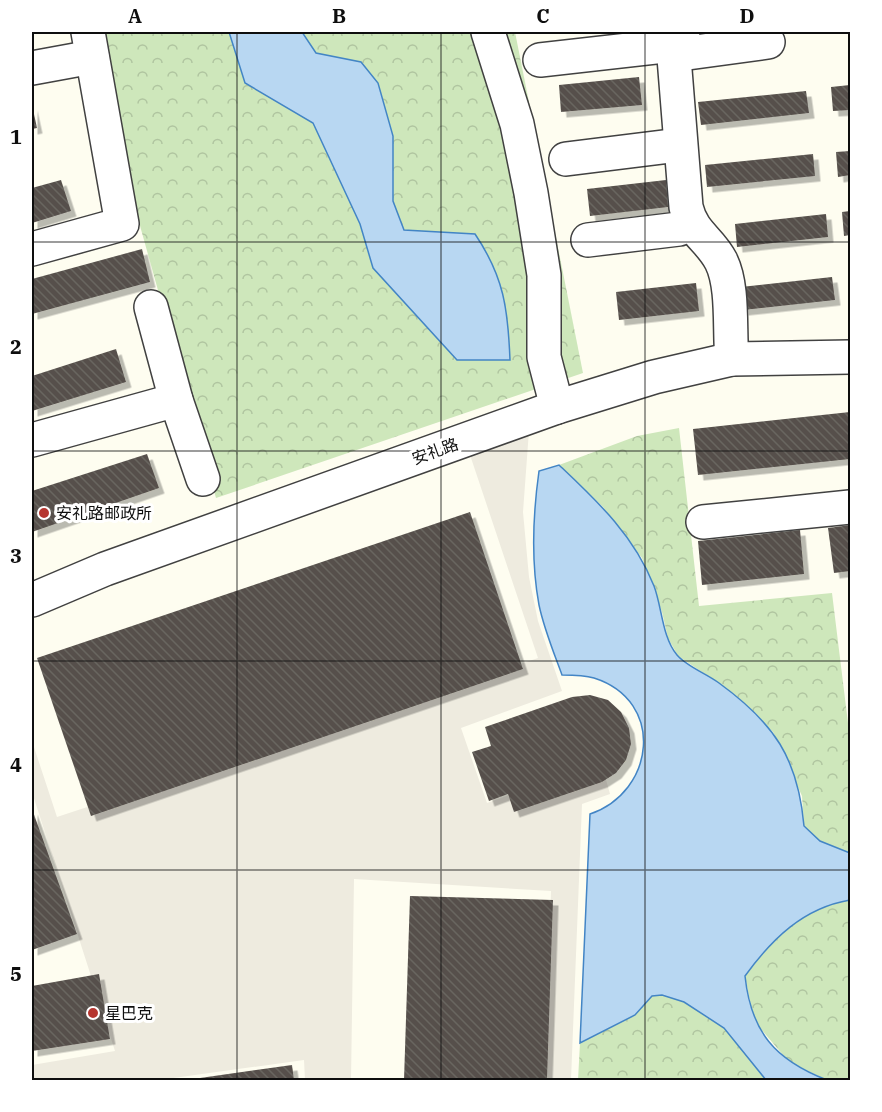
<svg xmlns="http://www.w3.org/2000/svg" width="882" height="1112" font-family="'IBM Plex Serif','Noto Sans SC',serif">
<style>
.park{fill:url(#park-crowns)}
.plaza{fill:#eeebdf}
.water{fill:#b8d7f2;stroke:#4385c5;stroke-width:1.5}
.building{fill:url(#building-back-hatch);filter:url(#shadow)}
.lines{fill:none;stroke-linecap:round;stroke-linejoin:round}
.minor-casing{stroke:#414141;stroke-width:36}
.minor{stroke:#fff;stroke-width:33}
.grid{fill:none;stroke:#0e0e0e;stroke-width:1.5;stroke-opacity:0.55}
.poi-dot{fill:#b5352f;stroke:#fff;stroke-width:2}
.labels{text-anchor:middle;dominant-baseline:central;stroke-width:6;stroke-linejoin:round;paint-order:stroke}
.street-label{font-size:16px;fill:#0e0e0e;stroke:#fff}
.poi-label{font-size:16px;fill:#0e0e0e;stroke:#fff;text-anchor:start}
.neatline{fill:none;stroke:#0e0e0e;stroke-width:2}
.grid-label{font-size:20px;text-anchor:middle;font-weight:bold;fill:#0e0e0e}
</style>
<defs>
<pattern id="park-crowns" width="20" height="18" patternUnits="userSpaceOnUse" patternTransform="scale(1.5)"><rect width="20" height="18" fill="#cee7bb"/><path d="M2 6a3 3 0 1 1 6 0M12 15a3 3 0 1 1 6 0" fill="none" stroke="#b0c5a0"/></pattern>
<pattern id="building-back-hatch" width="6" height="6" patternUnits="userSpaceOnUse" patternTransform="scale(1.5)"><rect width="6" height="6" fill="#56504b"/><path d="M-1 5l2 2M0 0l6 6M5-1l2 2" fill="none" stroke="#696561"/></pattern>
<filter id="shadow"><feDropShadow dx="5.5" dy="5.5" stdDeviation="0" flood-color="#0004"/></filter>
</defs>
<rect width="100%" height="100%" fill="#fefdf0"/>
<!-- park -->
<g class="park">
<polygon points="104,32 515,32 583,373 216,498 137,215"/>
<polygon points="679,428 699,606 832,593 848,723 850,723 850,853 820,841 804,826 802,796 773,732 726,688 678,656 668,638 662,612 642,558 603,507 559,465 637,436"/>
<path d="M850 900V1080H827L789 1062 754 1021 745 976C774 938 801 909 850 900Z"/>
<polygon points="662,995 684,1002 724,1028 766,1080 578,1080 580,1043 635,1015 652,996"/>
</g>
<!-- plaza -->
<polygon class="plaza" points="530,417 523,512 529,577 538,621 562,691 461,728 487,803 601,762 610,794 582,804 571,1080 546,1080 551,891 354,879 351,1080 305,1080 304,1060 159,1080 32,1080 32,1065 115,1051 32,792 32,741 57,817 538,658 465,440"/>
<!-- water -->
<g class="water">
<path d="M229 32H302L316 53 361 62 378 83 393 136V201L404 230 475 234C504 277 508 309 510 360H457L373 268 360 224 313 123 245 83Z"/>
<path d="M559 465C597 501 634 535 654 586 662 607 662 637 677 655 686 666 707 674 719 683 774 723 798 758 804 826L820 841 850 853V900C803 908 772 939 745 976 751 1032 775 1060 827 1080H766L724 1028 684 1002 662 995 652 996 635 1015 580 1043 590 814C655 792 666 701 594 678 584 675 572 675 562 675 554 653 544 629 539 605 531 562 533 514 539 471Z"/>
</g>
<!-- building -->
<g class="building">
<polygon points="639,77 642,105 561,112 559,85"/>
<polygon points="850,85 850,110 833,111 831,87"/>
<polygon points="806,91 809,113 701,125 698,102"/>
<polygon points="32,105 37,128 32,129"/>
<polygon points="850,151 850,175 838,177 836,152"/>
<polygon points="813,154 815,176 707,187 705,165"/>
<polygon points="61,180 71,211 32,223 32,188"/>
<polygon points="666,180 668,207 590,216 587,189"/>
<polygon points="850,211 850,235 844,236 842,212"/>
<polygon points="826,214 828,237 737,247 735,224"/>
<polygon points="142,249 150,282 32,314 32,279"/>
<polygon points="832,277 835,300 743,310 741,287"/>
<polygon points="696,283 699,311 619,320 616,292"/>
<polygon points="116,349 126,382 32,411 32,376"/>
<polygon points="850,412 850,459 698,475 693,429"/>
<polygon points="147,454 159,488 32,532 32,491"/>
<polygon points="470,512 523,669 91,816 37,658"/>
<polygon points="850,525 850,571 834,573 828,528"/>
<polygon points="800,530 804,574 702,585 698,541"/>
<polygon points="590,695 608,700 621,712 629,728 631,744 626,760 616,773 602,782 514,812 508,794 489,801 472,752 491,746 485,727 572,697"/>
<polygon points="32,809 77,934 32,950"/>
<polygon points="410,896 553,900 547,1080 404,1080"/>
<polygon points="99,974 110,1039 32,1051 32,986"/>
<polygon points="292,1065 294,1080 193,1080 193,1079"/>
</g>
<g class="lines">
<!-- minor casing -->
<g class="minor-casing">
<g id="minor">
<polyline points="488,32 517,124 531,193 544,275 544,357 557,407"/>
<path d="M673 45 686 207C693 235 709 238 721 261 734 287 729 331 732 359"/>
<polyline points="673,55 768,42"/>
<polyline points="540,60 673,45 683,32"/>
<polyline points="32,68 92,57"/>
<polyline points="566,159 679,145"/>
<polyline points="588,240 679,229 690,224"/>
<polyline points="32,249 122,224 88,32"/>
<polyline points="151,307 176,400 203,479"/>
<polyline points="32,440 176,400"/>
<polyline points="703,522 850,507"/>
<polyline points="32,600 105,569 557,407 654,377 732,359 850,357"/>
</g>
</g>
<!-- minor -->
<use href="#minor" class="minor"/>
</g>
<!-- grid -->
<path class="grid" d="M237 32V1080M441 32V1080M645 32V1080M32 242H850M32 451H850M32 661H850M32 870H850"/>
<!-- markers -->
<g class="poi-dot">
<circle cx="44" cy="513" r="6"/>
<circle cx="93" cy="1013" r="6"/>
</g>
<g class="labels">
<!-- street labels -->
<g class="street-label">
<text transform="translate(435 451) rotate(-20)">安礼路</text>
</g>
<!-- poi labels -->
<g class="poi-label">
<text x="56" y="513">安礼路邮政所</text>
<text x="105" y="1013">星巴克</text>
</g>
</g>
<!-- border -->
<rect width="882" height="1112" fill="none" stroke="#ffffff" stroke-width="66"/>
<rect x="33" y="33" width="816" height="1046" class="neatline"/>
<g class="grid-label">
<text x="135" y="23">A</text>
<text x="339" y="23">B</text>
<text x="543" y="23">C</text>
<text x="747" y="23">D</text>
<text x="16" y="144">1</text>
<text x="16" y="354">2</text>
<text x="16" y="563">3</text>
<text x="16" y="772">4</text>
<text x="16" y="981">5</text>
</g>
</svg>
